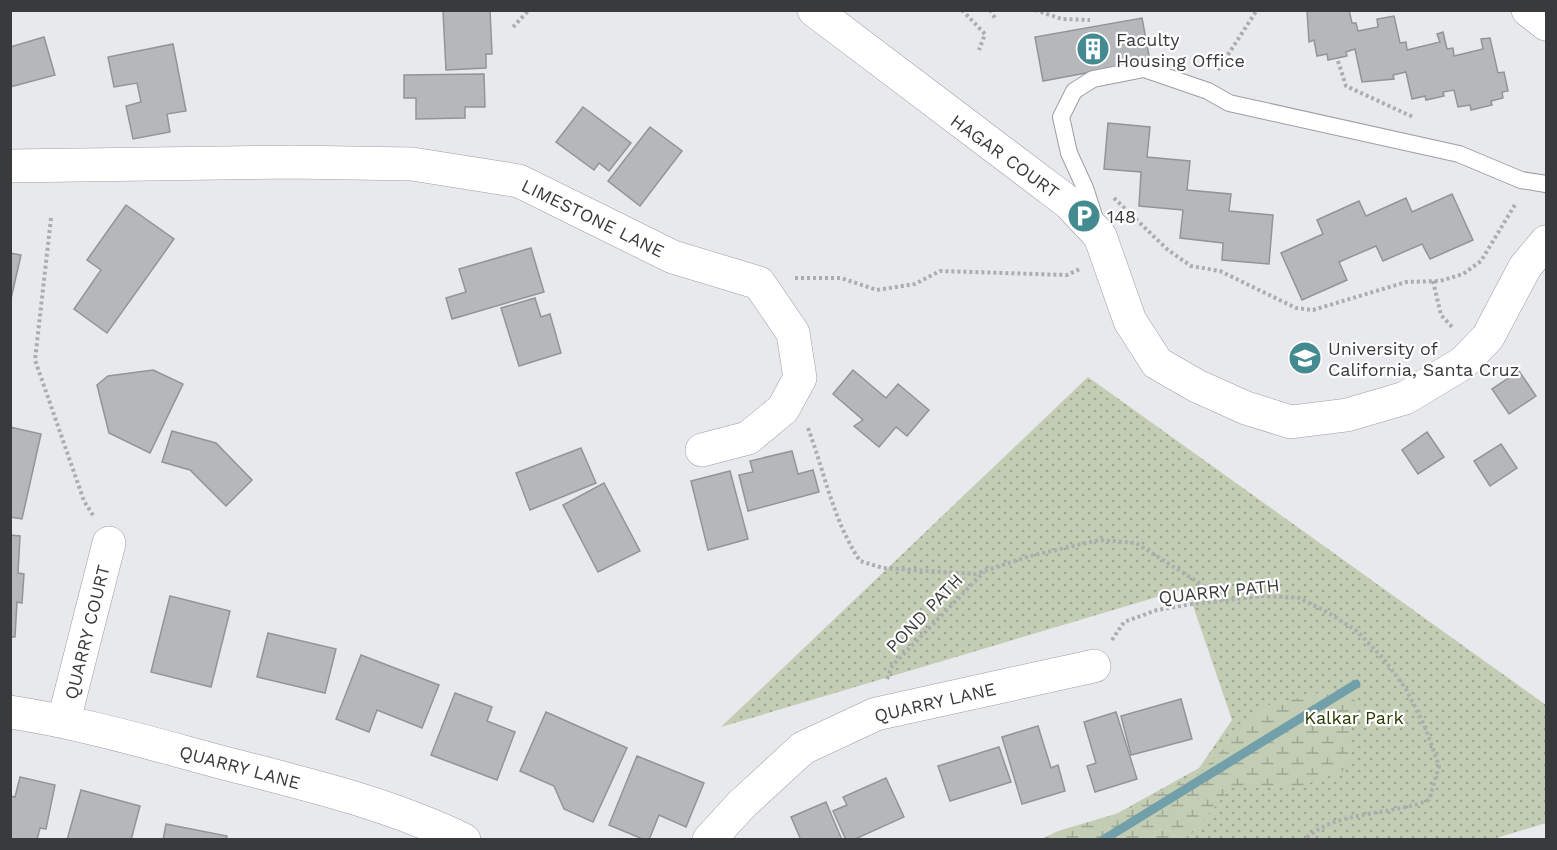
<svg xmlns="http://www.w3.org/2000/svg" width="1557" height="850" font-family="'Work Sans',sans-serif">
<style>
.green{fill:url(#green-dots)}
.wetland{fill:url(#wetland-marsh)}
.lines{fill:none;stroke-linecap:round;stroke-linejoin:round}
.stream{stroke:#72a0aa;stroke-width:9}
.building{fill:#b6b7bb;stroke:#929497;stroke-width:1.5}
.service-casing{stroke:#9d9ea2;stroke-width:18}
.minor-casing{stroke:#9d9ea2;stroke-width:34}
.path{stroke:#acadb0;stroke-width:4;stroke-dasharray:3 3;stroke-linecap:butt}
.service{stroke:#fff;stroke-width:16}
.minor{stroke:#fff;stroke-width:33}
.labels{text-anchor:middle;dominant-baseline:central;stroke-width:4.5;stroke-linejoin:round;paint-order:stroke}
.poi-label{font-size:18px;fill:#393a3b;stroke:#fff;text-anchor:start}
.street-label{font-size:18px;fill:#393a3b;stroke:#fff}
.park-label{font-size:18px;fill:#293b02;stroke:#fff}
</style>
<defs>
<pattern id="green-dots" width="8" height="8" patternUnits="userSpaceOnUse" patternTransform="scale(1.5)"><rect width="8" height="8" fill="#c2cdb4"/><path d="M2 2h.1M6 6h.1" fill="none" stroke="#9fa794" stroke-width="1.8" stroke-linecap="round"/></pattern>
<pattern id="wetland-marsh" width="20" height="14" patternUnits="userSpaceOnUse" patternTransform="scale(1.5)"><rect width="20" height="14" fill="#c2cdb4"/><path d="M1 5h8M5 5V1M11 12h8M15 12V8" fill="none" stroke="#9fa794"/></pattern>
</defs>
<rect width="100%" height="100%" fill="#e8e9ed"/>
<!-- green -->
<polygon class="green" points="1088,377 1546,705 1546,823 1490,840 1071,839 1199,768 1232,720 1187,588 721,727"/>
<!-- wetland -->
<polygon class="wetland" points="1356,684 1348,769 1299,787 1231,788 1187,839 1042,839 1058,831 1122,812 1200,773 1265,706"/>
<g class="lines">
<!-- stream -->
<polyline class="stream" points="1103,840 1356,684"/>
</g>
<!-- building -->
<g class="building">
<polygon points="490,10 492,54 486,54 486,68 446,70 443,11"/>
<polygon points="1307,10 1349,10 1352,23 1356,23 1358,31 1378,27 1377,19 1394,16 1400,43 1406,42 1407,50 1440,42 1437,34 1443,32 1447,49 1453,48 1454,56 1483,49 1481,39 1490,38 1498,73 1504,72 1508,91 1502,92 1503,98 1491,101 1492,105 1471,110 1470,105 1458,107 1454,90 1443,92 1444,96 1426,100 1425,96 1412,99 1406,72 1393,75 1394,79 1362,82 1355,49 1346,52 1347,56 1328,60 1327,54 1317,56 1314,40 1309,42"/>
<polygon points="1142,18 1150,61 1043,81 1035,37"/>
<polygon points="44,37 55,75 10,87 10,47"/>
<polygon points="173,44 186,111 167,114 170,132 133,139 126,106 141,102 137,83 114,87 108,57"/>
<polygon points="484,74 485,107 465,107 465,118 416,119 416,98 404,98 404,75"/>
<polygon points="583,107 631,143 609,171 599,163 594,170 556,142"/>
<polygon points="1108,123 1150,127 1147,157 1190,161 1187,190 1231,194 1229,211 1273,215 1269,264 1222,260 1223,243 1180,238 1183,210 1139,206 1141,172 1104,169"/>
<polygon points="650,127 682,151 640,206 608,181"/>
<polygon points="1452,194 1473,240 1430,259 1422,244 1383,261 1376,246 1339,262 1347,280 1302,300 1281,253 1323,234 1317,220 1359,201 1366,216 1406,198 1412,212"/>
<polygon points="126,205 174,239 107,333 74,309 101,270 87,260"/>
<polygon points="531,248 544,292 452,319 446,298 466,292 459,269"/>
<polygon points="10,253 21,255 10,303"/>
<polygon points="535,298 541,317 550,314 561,353 519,366 501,308"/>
<polygon points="153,370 183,384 150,453 109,433 97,385 108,376"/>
<polygon points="853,370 886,398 898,384 929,410 907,436 896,427 879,447 854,426 863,420 833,394"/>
<polygon points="1519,371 1536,396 1509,414 1492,389"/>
<polygon points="10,427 41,434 22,519 10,517"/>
<polygon points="172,431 216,443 252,480 226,506 190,470 162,462"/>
<polygon points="1427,432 1444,457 1418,474 1402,450"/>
<polygon points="1501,444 1517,468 1490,486 1474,461"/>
<polygon points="581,448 596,483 530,510 516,473"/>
<polygon points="792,451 798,474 813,470 819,492 748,511 739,475 753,472 750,461"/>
<polygon points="730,471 748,539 708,550 691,481"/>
<polygon points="604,483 640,551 598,572 563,505"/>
<polygon points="10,535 20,536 18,573 24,574 22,603 17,602 15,637 10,637"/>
<polygon points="170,596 230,611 211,687 151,672"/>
<polygon points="268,633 336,649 325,693 257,677"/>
<polygon points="361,655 439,685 422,728 377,710 369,732 336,719"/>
<polygon points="455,693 492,707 487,721 515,732 497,780 431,755"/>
<polygon points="1181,699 1192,739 1131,755 1121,716"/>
<polygon points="546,712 627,748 593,822 564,809 554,786 520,771"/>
<polygon points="1116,712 1137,779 1095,792 1087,766 1096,763 1084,722"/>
<polygon points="1038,726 1051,768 1058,765 1065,791 1022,804 1002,737"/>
<polygon points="999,747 1011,782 950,801 938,766"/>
<polygon points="637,756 704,783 686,827 659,815 649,840 645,840 609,825"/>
<polygon points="20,777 55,785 46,829 40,828 37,840 10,840 10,796 15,797"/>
<polygon points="886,778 904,817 853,840 846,840 833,811 847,805 843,797"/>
<polygon points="81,790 140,806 131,840 67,840"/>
<polygon points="826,802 842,840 801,840 791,817"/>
<polygon points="166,824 227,836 226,840 163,840"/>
</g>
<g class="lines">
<!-- service casing -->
<g class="service-casing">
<polyline id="service" points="1096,222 1085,188 1069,153 1061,117 1074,91 1093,79 1144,69 1208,91 1229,103 1459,154 1521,180 1546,184"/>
</g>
<!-- minor casing -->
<g class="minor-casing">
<g id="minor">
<polyline points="814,10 1069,203 1100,236 1130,321 1157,363 1197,386 1246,408 1291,422 1347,415 1405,398 1463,363 1488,337 1525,267 1546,242"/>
<polyline points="1528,10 1546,24"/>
<polyline points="10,166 290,162 412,164 519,181 673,257 759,283 793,333 800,378 783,409 748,438 702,450"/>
<path d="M10 712C83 723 153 744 224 763 306 784 387 803 464 840"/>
<polyline points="64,720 109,543"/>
<polyline points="709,840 741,805 803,748 876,714 1094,666"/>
</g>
</g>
<!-- path -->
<g class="path">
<polyline points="962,10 985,34 979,50"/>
<polyline points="990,10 995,18"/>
<polyline points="1035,10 1062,19 1090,20"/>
<polyline points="513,27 529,10"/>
<polyline points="1338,61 1346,86 1413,117"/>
<polyline points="1218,70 1257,10"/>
<polyline points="1114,198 1168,250 1191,266 1220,271 1296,308 1313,310 1406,282 1440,281 1463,274 1481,261 1516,203"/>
<polyline points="51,218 35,360 84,501 94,517"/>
<polyline points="795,278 841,278 877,290 915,284 940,271 1067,275 1080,269"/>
<polyline points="1433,281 1441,315 1453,328"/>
<path d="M808 428C825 474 833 520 860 561L883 568 975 574 1030 556 1099 540 1136 543 1226 600"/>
<path d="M1112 640 1124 622 1157 610 1192 604 1264 596 1299 598 1327 612 1357 631 1383 658 1406 689 1425 727 1439 766 1429 800C1390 816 1335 810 1304 840"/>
<polyline points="887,679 892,666 984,572"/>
</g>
<!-- service -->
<use href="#service" class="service"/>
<!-- minor -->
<use href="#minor" class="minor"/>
</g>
<!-- icons -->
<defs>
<g id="building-disc" transform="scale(1.725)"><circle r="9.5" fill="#448b91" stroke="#fff"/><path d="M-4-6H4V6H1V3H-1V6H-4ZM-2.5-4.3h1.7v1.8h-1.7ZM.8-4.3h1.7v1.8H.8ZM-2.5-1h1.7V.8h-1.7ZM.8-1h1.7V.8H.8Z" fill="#fff"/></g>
<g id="parking-disc" transform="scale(1.725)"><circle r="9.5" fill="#448b91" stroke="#fff"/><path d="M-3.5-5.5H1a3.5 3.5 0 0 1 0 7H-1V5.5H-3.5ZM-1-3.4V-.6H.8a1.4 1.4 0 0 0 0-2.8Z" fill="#fff"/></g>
<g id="university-disc" transform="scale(1.725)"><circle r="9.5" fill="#448b91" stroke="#fff"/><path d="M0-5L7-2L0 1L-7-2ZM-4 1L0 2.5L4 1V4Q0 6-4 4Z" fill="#fff"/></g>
</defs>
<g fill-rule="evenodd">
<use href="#building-disc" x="1093" y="49"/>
<use href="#parking-disc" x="1084" y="216"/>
<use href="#university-disc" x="1305" y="358"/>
</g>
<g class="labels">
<!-- poi labels -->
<g class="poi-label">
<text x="1116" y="39">Faculty<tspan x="1116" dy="21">Housing Office</tspan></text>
<text x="1107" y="216">148</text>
<text x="1328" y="348">University of<tspan x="1328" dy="21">California, Santa Cruz</tspan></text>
</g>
<!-- street labels -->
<g class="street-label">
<text transform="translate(1005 156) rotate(36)">HAGAR COURT</text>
<text transform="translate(593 218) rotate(26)">LIMESTONE LANE</text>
<text transform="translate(1219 591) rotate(-6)">QUARRY PATH</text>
<text transform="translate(924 613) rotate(-46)">POND PATH</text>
<text transform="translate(87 632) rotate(-76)">QUARRY COURT</text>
<text transform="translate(935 702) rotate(-13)">QUARRY LANE</text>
<text transform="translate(240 767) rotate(15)">QUARRY LANE</text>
</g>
<!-- park labels -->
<g class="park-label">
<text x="1354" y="717">Kalkar Park</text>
</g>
</g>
<!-- border -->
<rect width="1557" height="850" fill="none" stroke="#393a3b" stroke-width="24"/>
</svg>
